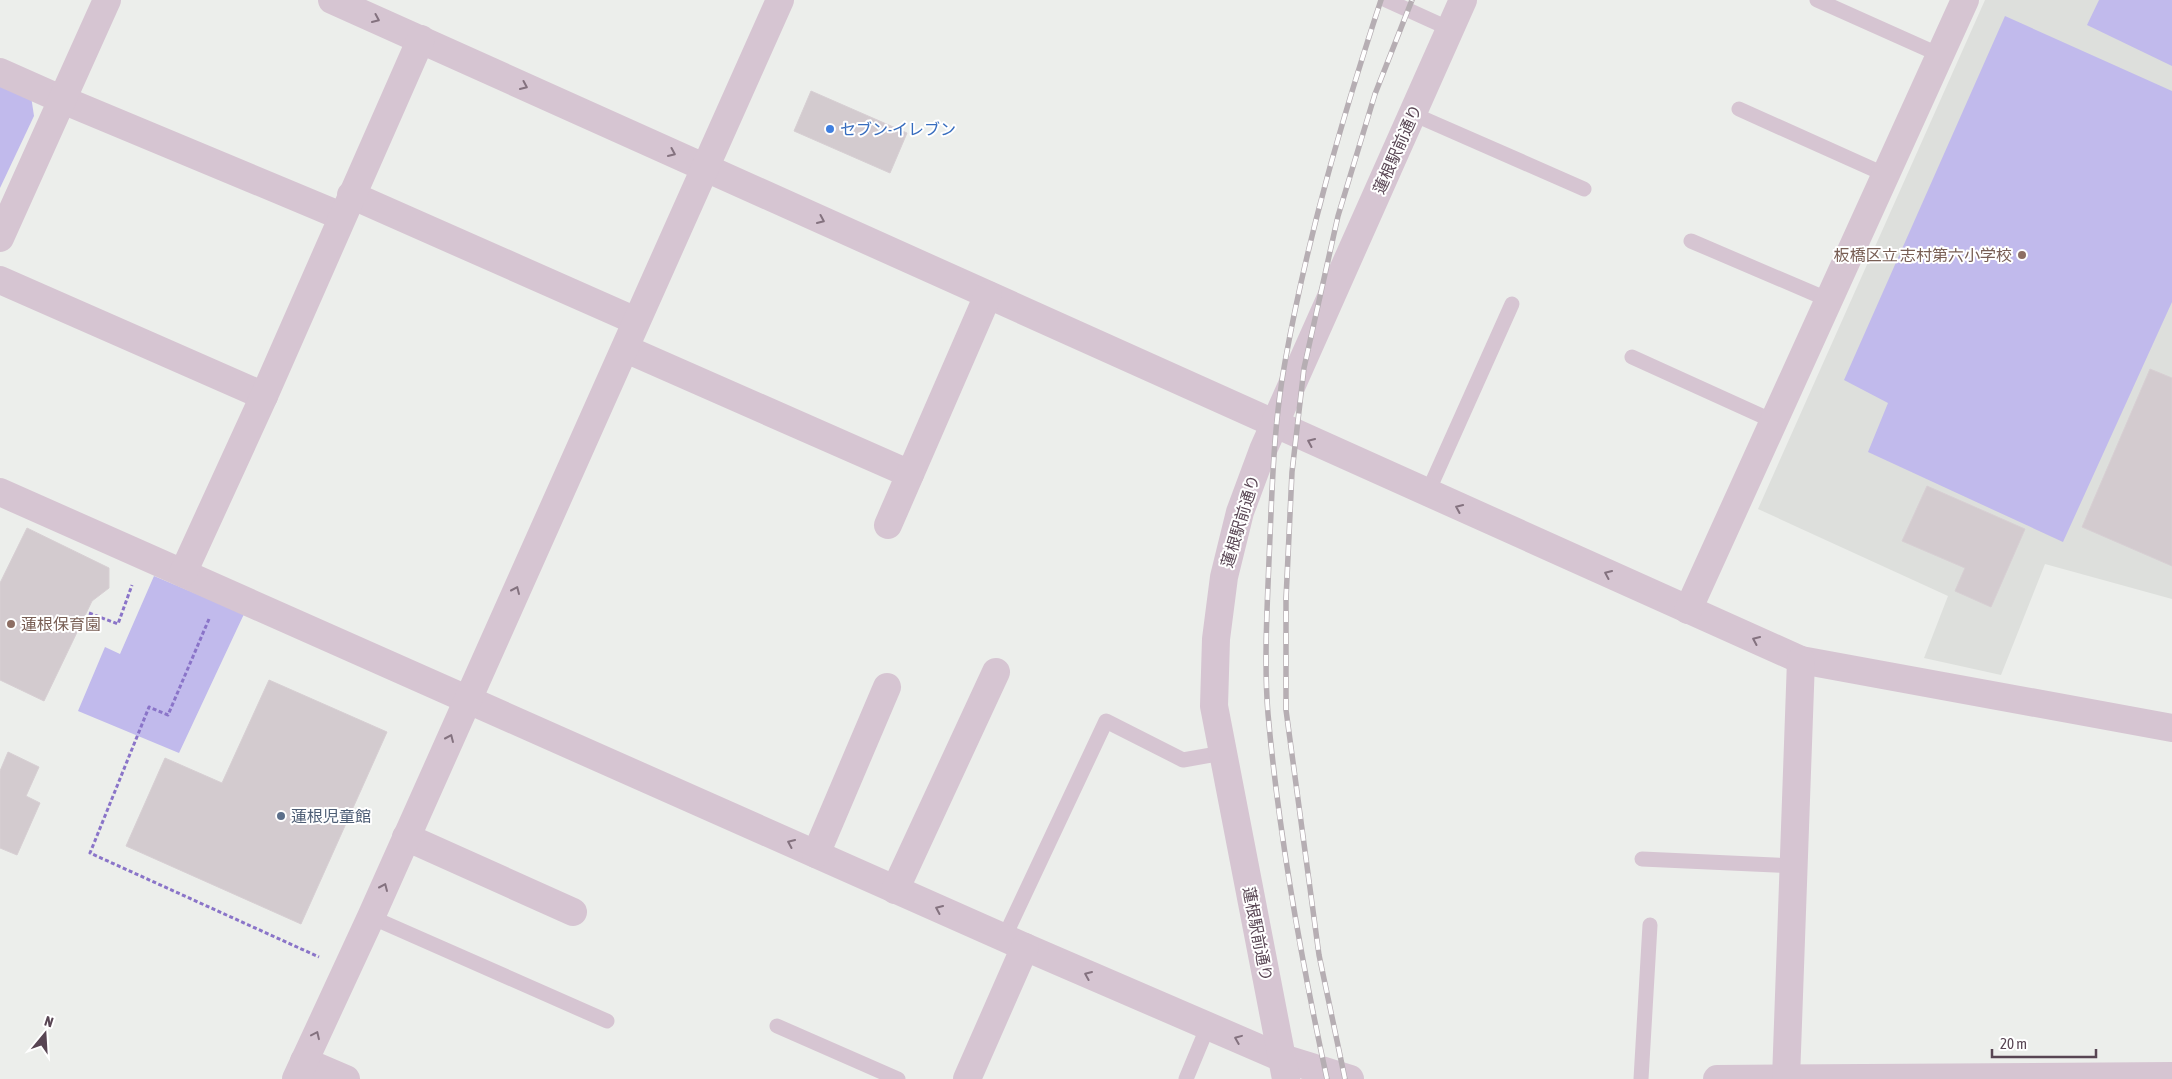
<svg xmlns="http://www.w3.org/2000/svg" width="2172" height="1079" font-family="'Asap Condensed','Noto Sans JP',sans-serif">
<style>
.education{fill:#dddfdc}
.green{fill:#c1baec}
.building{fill:#d3cbcf;stroke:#d7cfd3}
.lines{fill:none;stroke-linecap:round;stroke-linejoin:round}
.path{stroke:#8a74c8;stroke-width:3;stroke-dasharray:4 2.5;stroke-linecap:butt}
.service{stroke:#d6c5d2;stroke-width:15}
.minor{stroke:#d6c5d2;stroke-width:28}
.tertiary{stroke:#d6c5d2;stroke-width:28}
.rail-casing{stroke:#b6aeb3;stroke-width:5.5}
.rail{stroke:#fff;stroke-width:4;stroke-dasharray:11;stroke-linecap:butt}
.oneway{stroke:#84727f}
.shop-dot{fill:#3f7fe0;stroke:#fff;stroke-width:2}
.education-dot{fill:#8d6e63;stroke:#fff;stroke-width:2}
.service-dot{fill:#5c6f8a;stroke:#fff;stroke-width:2}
.labels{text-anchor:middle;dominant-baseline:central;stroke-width:4;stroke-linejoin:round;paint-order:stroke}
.shop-label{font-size:16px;fill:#366cbe;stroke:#fff;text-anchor:start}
.street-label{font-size:16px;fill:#584553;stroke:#fff}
.education-label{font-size:16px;fill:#785e54;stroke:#fff;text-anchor:end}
.service-label{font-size:16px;fill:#4e5e75;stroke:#fff;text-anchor:start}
</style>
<rect width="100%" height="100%" fill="#eceeeb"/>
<!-- education -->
<polygon class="education" points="1985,0 2172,0 2172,599 2045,564 2001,675 1924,658 1948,596 1758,509"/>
<!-- green -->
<g class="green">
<polygon points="2099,0 2172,0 2172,66 2087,25"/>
<polygon points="2005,16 2172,91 2172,302 2063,542 1868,452 1888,403 1844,380"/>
<polygon points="0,82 31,96 34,116 0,188"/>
<polygon points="154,576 244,614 179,753 78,711 105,647 120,654"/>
</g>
<!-- building -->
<g class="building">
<polygon points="811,91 907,133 890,173 794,131"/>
<polygon points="2150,369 2172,378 2172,566 2082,527"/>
<polygon points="1927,486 2025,529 1991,607 1955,591 1965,568 1902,541"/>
<polygon points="27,528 109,568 109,588 92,601 44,701 0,680 0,583"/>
<polygon points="269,680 387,732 301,924 126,846 165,758 222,783"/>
<polygon points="8,752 39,767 26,796 40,803 17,855 0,848 0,771"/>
</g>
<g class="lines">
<!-- path -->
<g class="path">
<polyline points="89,613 118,624 132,585"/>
<polyline points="209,619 168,715 149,707 90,853 319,957"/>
</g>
<!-- service -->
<g class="service">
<polyline points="1386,0 1450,29"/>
<polyline points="1817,0 1940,55"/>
<polyline points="1739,109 1886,175"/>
<polyline points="1413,114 1584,189"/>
<polyline points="1691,241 1829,300"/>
<polyline points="1632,357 1773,421"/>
<polyline points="1427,494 1512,304"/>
<polyline points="1642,859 1794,866"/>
<polyline points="371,917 607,1021"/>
<polyline points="1004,938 1106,721 1183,760 1223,753"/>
<polyline points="777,1026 898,1079"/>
<polyline points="1186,1079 1208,1026"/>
<polyline points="1641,1079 1650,925"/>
</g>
<!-- minor -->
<g class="minor">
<polyline points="332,0 1801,660 2172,728"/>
<polyline points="0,72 63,100 341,216"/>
<polyline points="351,195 636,321"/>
<polyline points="0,280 264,396"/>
<polyline points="626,349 910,474"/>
<polyline points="0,492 1025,947 1282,1058 1350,1079"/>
<polyline points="888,525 988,295"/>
<polyline points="183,573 264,396 421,39"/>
<polyline points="1688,610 1965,0"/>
<polyline points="406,837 573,912"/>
<polyline points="816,854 887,687"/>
<polyline points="895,890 996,672"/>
<polyline points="304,1061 346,1079"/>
<polyline points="296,1079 371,917 780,0"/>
<polyline points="967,1079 1025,947"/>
<polyline points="1717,1079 2172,1076"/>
<polyline points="1786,1079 1801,660"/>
</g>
<!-- tertiary -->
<g class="tertiary">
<polyline points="0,238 107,0"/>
<polyline points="1286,1079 1214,706 1216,639 1224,577 1240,512 1263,450 1463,0"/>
</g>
<!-- rail casing -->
<g class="rail-casing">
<g id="rail">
<path d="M1327 1079C1301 959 1279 837 1268 714 1264 664 1267 611 1269 560 1272 494 1273 427 1285 362 1307 239 1342 119 1381 0"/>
<polyline points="1345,1079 1319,955 1286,710 1286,599 1292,472 1304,368 1338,216 1375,94 1412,0"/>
</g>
</g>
<!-- rail -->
<use href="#rail" class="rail"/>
</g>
<!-- one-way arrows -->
<defs><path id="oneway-chevron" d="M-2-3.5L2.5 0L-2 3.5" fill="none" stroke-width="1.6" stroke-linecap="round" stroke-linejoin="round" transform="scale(1.25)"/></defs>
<g class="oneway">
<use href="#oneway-chevron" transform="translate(376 19) rotate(24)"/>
<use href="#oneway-chevron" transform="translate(524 86) rotate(24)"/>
<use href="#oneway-chevron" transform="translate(672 153) rotate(24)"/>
<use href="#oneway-chevron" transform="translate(821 220) rotate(24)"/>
<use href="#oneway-chevron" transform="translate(1311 442) rotate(-156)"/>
<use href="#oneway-chevron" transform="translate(1459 508) rotate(-156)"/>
<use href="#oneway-chevron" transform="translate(1608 574) rotate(-156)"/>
<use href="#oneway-chevron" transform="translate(516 590) rotate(-66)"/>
<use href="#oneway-chevron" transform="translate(1756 640) rotate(-156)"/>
<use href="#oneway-chevron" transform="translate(450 738) rotate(-66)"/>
<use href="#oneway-chevron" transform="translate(791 843) rotate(-156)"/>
<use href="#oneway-chevron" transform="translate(384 887) rotate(-66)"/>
<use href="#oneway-chevron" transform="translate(939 909) rotate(-156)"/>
<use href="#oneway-chevron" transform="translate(1088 975) rotate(-157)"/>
<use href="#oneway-chevron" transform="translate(316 1035) rotate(-65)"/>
<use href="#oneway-chevron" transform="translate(1238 1039) rotate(-158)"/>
</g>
<!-- markers -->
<circle class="shop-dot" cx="830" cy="129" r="5"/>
<g class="education-dot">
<circle cx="2022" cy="255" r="5"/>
<circle cx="11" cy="624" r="5"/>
</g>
<circle class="service-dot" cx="281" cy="816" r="5"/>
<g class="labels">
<!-- shop labels -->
<g class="shop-label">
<text x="840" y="129">セブン-イレブン</text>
</g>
<!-- street labels -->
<g class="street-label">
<text transform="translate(1397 149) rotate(-66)">蓮根駅前通り</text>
<text transform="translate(1240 521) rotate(-73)">蓮根駅前通り</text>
<text transform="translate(1258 934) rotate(79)">蓮根駅前通り</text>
</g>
<!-- education labels -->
<g class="education-label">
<text x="2012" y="255">板橋区立 志村第六小学校</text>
<text x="21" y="624" text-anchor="start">蓮根保育園</text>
</g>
<!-- service labels -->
<g class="service-label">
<text x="291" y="816">蓮根児童館</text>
</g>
</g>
<!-- north arrow -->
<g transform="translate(45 1034) rotate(18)" stroke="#ffffff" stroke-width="4" paint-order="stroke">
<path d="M0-4L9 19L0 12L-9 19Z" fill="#584553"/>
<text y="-8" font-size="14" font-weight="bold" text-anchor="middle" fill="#584553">N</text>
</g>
<!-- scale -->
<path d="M1992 1049v8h104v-8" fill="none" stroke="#584553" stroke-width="2.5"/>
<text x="2000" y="1049" font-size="15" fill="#584553" stroke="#ffffff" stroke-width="4" paint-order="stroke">20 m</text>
</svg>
